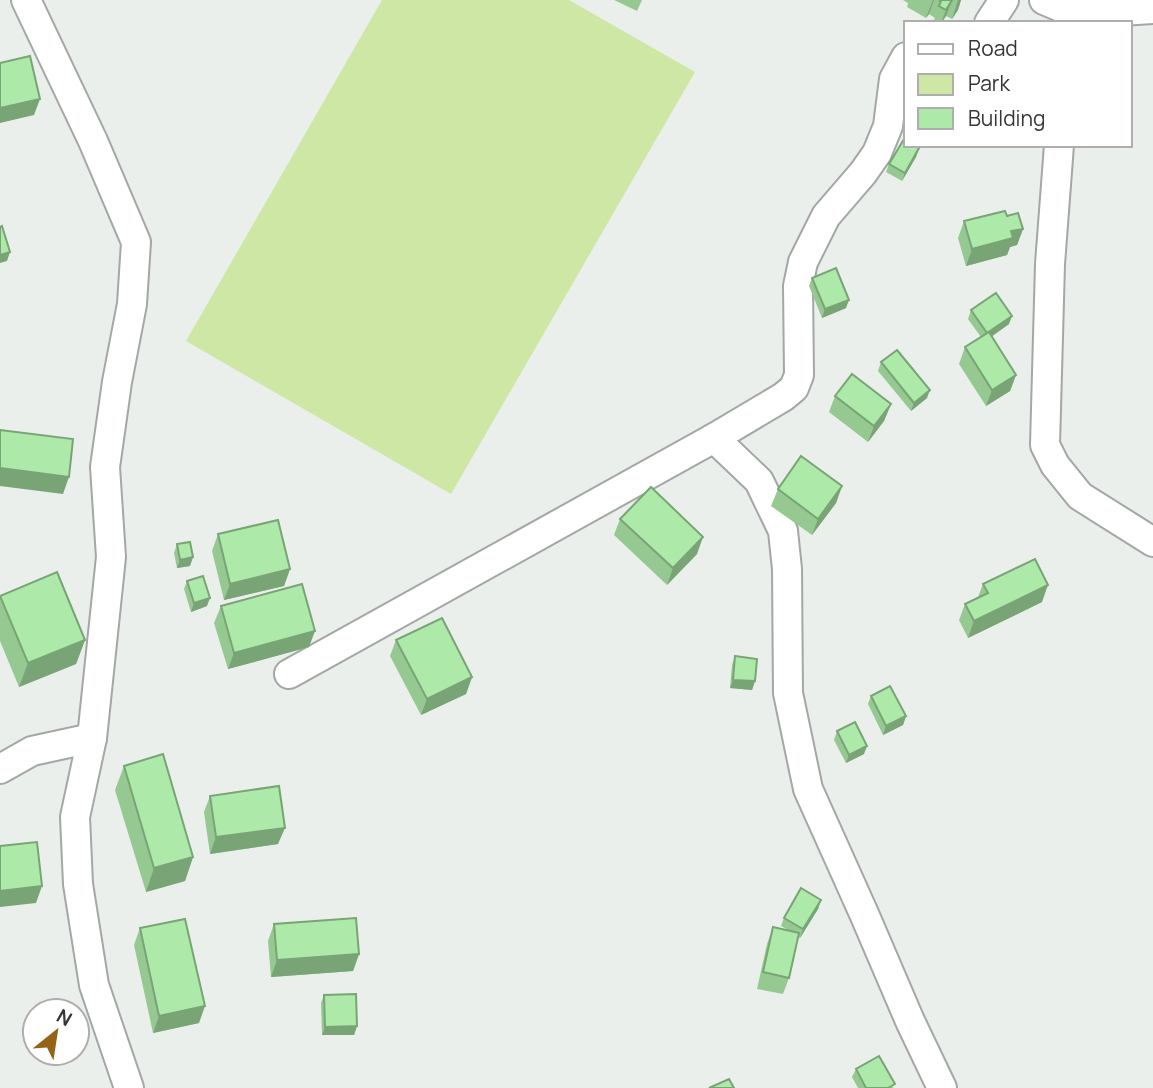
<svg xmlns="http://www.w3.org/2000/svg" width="1153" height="1088" font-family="Manrope,sans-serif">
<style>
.green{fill:#cee7a5}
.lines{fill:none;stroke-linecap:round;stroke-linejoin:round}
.minor-casing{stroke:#a3a7a5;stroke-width:32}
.minor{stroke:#fff;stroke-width:28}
.wall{fill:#95c991}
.shaded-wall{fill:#79a476}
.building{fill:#adeaa9;stroke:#79a476;stroke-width:2}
</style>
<rect width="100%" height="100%" fill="#eaefec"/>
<!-- green -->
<polygon class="green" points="382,0 569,0 695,72 451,494 186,341"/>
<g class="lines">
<!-- minor casing -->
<g class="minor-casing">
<g id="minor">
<polyline points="26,0 93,141 136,242 132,304 117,382 105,467 111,557 92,738 75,817 78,884 94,985 129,1088"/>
<polyline points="1044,0 1070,11 1106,12 1153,9"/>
<polyline points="989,23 1004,0"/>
<polyline points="1059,145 1050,264 1045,445 1055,465 1080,496 1153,542"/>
<polyline points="714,438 759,481 783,531 787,569 788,693 808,789 865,916 910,1021 942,1088"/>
<polyline points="289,674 714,438 783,397 794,388 799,375 798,286 803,262 826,216 863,173 877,153 888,126 894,79 906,57"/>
<polyline points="0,769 32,751 92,738"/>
</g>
</g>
<!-- minor -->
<use href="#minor" class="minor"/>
</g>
<!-- wall -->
<g class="wall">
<polygon points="614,0 642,0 637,11"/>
<polygon points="903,0 961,0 958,10 952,19 946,16 942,23 934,23 933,22 935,18 929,14 926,18 907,7 908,3"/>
<polygon points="919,148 916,157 902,181 886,172 889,164"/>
<polygon points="1007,216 1023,229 1017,245 1010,247 1007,255 966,266 958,238 964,221"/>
<polygon points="812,278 846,308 822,318 809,286"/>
<polygon points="971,310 1009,324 992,336 1016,375 1010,391 986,406 959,364 965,347 981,337 968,319"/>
<polygon points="881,362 927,398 911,411 878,371"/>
<polygon points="835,396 891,404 884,421 868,442 829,412"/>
<polygon points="842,486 836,503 812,535 771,506 778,489"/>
<polygon points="620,519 697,554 667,585 614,535"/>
<polygon points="218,534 290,569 284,586 224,600 212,551"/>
<polygon points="177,544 193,557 190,566 177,568 174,553"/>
<polygon points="187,581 207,606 191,612 184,589"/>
<polygon points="983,584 1042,602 968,638 959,620 965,604 978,597"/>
<polygon points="0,596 85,640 76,664 19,687 0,641"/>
<polygon points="221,606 309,647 228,669 214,623"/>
<polygon points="396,640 472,677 466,694 421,715 390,656"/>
<polygon points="735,656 755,681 752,690 730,688 732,665"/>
<polygon points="871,696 906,716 903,725 883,735 868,704"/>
<polygon points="837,731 864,754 846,763 834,740"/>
<polygon points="124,766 193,857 185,881 146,892 115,790"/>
<polygon points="210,796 278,844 210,854 204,812"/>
<polygon points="821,900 818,909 800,938 798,937 789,978 783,994 757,989 767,944 773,927 788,930 781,926 784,918"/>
<polygon points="274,924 359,954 353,971 271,977 268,941"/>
<polygon points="140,928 199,1023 153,1033 134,945"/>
<polygon points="324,995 357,1026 354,1035 322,1035 321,1003"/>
<polygon points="856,1069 894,1088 858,1088 852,1077"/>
</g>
<!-- shaded-wall -->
<g class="shaded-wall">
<polygon points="933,0 934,0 929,14 926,18"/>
<polygon points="952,0 946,16 941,23 946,10"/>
<polygon points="958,0 961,0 958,10 952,19"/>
<polygon points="40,99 34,115 0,123 0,108"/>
<polygon points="919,148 916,157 902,181 905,173"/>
<polygon points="1023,229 1017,245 1010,247 1007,255 966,266 972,249 1011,231"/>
<polygon points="10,252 7,261 0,263 0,255"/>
<polygon points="849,300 846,308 822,318 825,309"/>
<polygon points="1012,316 1009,324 984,342 987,333"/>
<polygon points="1016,375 1010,391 986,406 992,390"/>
<polygon points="930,390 927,398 911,411 914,403"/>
<polygon points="891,404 884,421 868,442 874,426"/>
<polygon points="0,468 69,477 63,494 0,486"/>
<polygon points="842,486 836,503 812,535 818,519"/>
<polygon points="703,537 697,554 667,585 673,568"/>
<polygon points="193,557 190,566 177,568 180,560"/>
<polygon points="290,569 284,586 224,600 230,584"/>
<polygon points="1048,585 1042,602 968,638 974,621"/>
<polygon points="210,598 207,606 191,612 194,603"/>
<polygon points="315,631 309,647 228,669 234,653"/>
<polygon points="85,640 76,664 19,687 28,663"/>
<polygon points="472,677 466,694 421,715 427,699"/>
<polygon points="733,680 755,681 752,690 730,688"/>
<polygon points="906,716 903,725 883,735 886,726"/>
<polygon points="867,746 864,754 846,763 849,755"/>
<polygon points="285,828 278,844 210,854 216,837"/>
<polygon points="193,857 185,881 146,892 154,868"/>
<polygon points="42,886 36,903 0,907 0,891"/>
<polygon points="821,900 818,909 800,938 803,929"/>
<polygon points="359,954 353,971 271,977 277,960"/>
<polygon points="205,1006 199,1023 153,1033 159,1016"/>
<polygon points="357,1026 354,1035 322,1035 325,1027"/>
</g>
<!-- building -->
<g class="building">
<polygon points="939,0 952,0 946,10 939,6 941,1"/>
<polygon points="30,56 40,99 0,108 0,63"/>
<polygon points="904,139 906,141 906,145 914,145 919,148 905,173 889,164"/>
<polygon points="1005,211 1007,216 1018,213 1023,229 1011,231 1013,238 972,249 964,221"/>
<polygon points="2,226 10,252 0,255 0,227"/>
<polygon points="836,268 849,300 825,309 812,278"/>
<polygon points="996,293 1012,316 987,333 971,310"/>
<polygon points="989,332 1016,375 992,390 965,347"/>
<polygon points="897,350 930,390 914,403 881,362"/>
<polygon points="852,374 891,404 874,426 835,396"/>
<polygon points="0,430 73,439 69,477 0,468"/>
<polygon points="801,456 842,486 818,519 778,489"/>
<polygon points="651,487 703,537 673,568 620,519"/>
<polygon points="278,520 290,569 230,584 218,534"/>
<polygon points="190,542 193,557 180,560 177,544"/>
<polygon points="1035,559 1048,585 974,621 965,604 988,593 983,584"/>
<polygon points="57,572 85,640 28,663 0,596"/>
<polygon points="203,576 210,598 194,603 187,581"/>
<polygon points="302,584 315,631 234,653 221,606"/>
<polygon points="442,618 472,677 427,699 396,640"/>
<polygon points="735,656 757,659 755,681 733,680"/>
<polygon points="890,686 906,716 886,726 871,696"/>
<polygon points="855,722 867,746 849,755 837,731"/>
<polygon points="163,754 193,857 154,868 124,766"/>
<polygon points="279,786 285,828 216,837 210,796"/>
<polygon points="37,842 42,886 0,891 0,846"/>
<polygon points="801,888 821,900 803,929 784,918"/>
<polygon points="356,918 359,954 277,960 274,924"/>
<polygon points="185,919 205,1006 159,1016 140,928"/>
<polygon points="773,927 799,933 789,978 763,972"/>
<polygon points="356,994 357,1026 325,1027 324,995"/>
<polygon points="879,1056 895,1084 888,1088 866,1088 856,1069"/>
<polygon points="729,1079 734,1088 709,1088"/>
</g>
<!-- legend -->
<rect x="904" y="21" width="228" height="126" fill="#ffffff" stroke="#aeaeae" stroke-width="2"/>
<rect x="918" y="44" width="35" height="10" fill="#ffffff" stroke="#aeaeae" stroke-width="2"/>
<text x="968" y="56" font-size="21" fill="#343535">Road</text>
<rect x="918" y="74" width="35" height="21" fill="#cee7a5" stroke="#aeaeae" stroke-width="2"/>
<text x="968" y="91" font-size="21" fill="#343535">Park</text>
<rect x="918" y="108" width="35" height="21" fill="#adeaa9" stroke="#aeaeae" stroke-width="2"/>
<text x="968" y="126" font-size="21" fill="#343535">Building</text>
<!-- north arrow -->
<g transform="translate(56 1032) rotate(30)"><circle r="33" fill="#ffffff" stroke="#aeaeae" stroke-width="2"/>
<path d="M0-5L12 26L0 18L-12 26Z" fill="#966217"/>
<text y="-10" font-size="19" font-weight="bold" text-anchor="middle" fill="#343535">N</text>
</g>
</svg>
